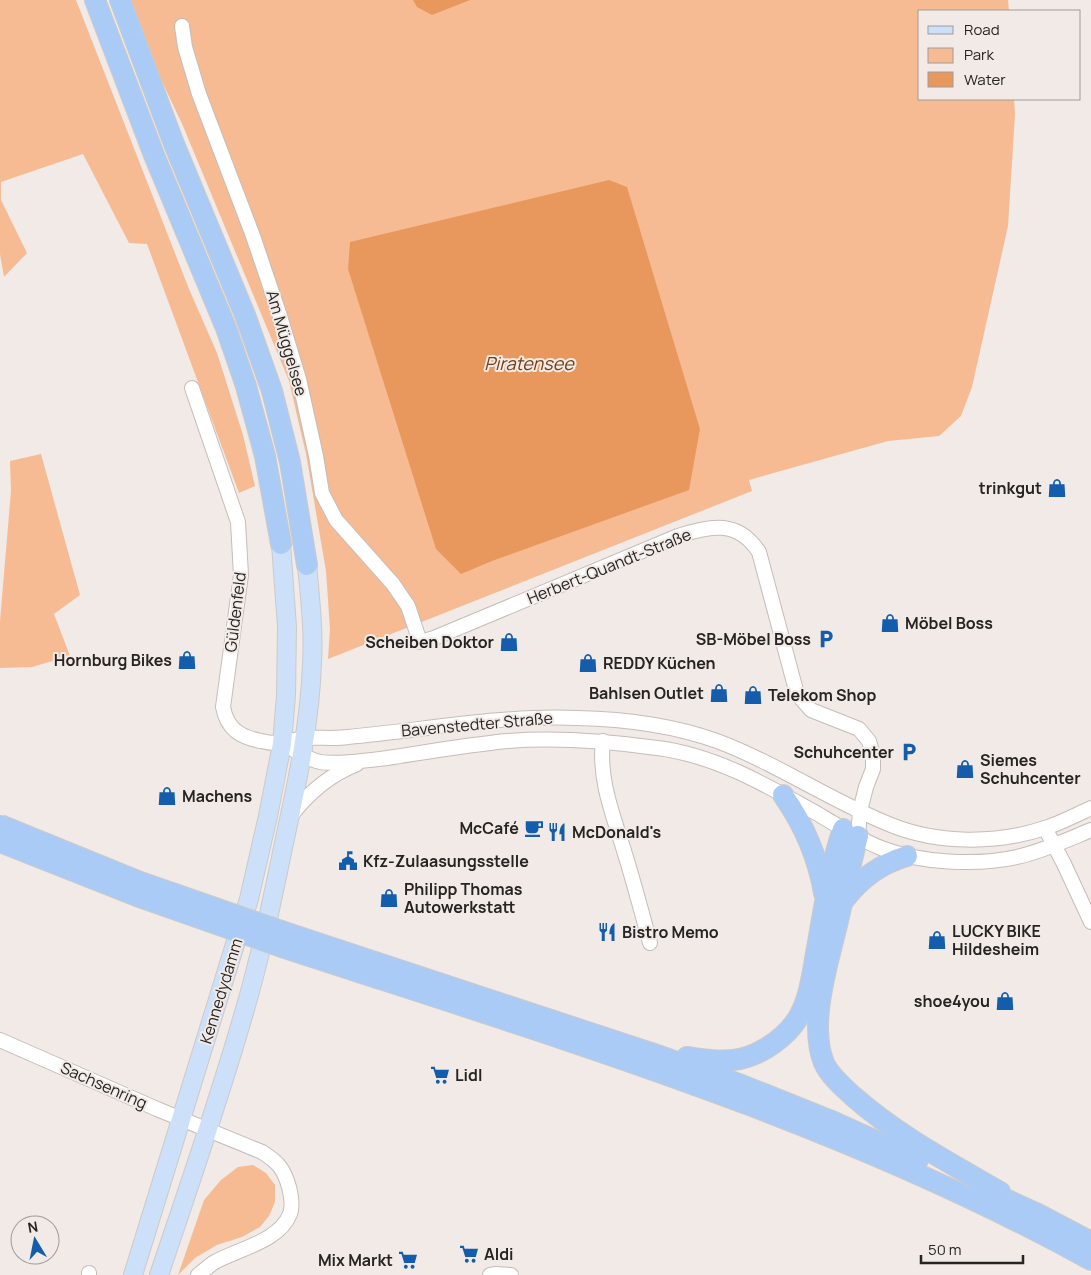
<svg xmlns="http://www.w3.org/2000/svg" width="1091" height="1275" font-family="Manrope,sans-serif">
<rect width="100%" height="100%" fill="#f1eae6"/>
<g fill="#f6bb93">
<path d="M 0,0 L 76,0 L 189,289 L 217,353 L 243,435 L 255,486 L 239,493 L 147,244 L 129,243 L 83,154 L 1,182 L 1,200 L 27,253 L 4,277 L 0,254 Z"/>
<path d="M 128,0 L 1008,0 L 1009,11 L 920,11 L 920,99 L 1014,99 L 1015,114 L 1008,226 L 972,387 L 961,416 L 939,436 L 888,441 L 749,480 L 752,491 L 328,659 L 330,629 L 326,571 L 306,454 L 289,381 L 183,126 L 140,35 Z"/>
<path d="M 41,454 L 80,595 L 54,614 L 70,656 L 32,667 L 0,668 L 0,621 L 11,491 L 10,461 Z"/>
<path d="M 253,1165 L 266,1173 L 275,1185 L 275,1202 L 269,1216 L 260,1227 L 242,1237 L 217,1245 L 195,1258 L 178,1275 L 204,1200 L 221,1180 L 238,1167 Z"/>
</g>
<g fill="#e9985d">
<path d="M 413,0 L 470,0 L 432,15 L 417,7 Z"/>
<path d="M 609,180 L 627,187 L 700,429 L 689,490 L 492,561 L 461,574 L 436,549 L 348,269 L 350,242 Z"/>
</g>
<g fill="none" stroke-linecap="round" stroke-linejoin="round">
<g stroke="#c4bdb9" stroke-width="16">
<g id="minor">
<path d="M 182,26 L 185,47 L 199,94 L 253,236 L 279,313 L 299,379 L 316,456 L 322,493 L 336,520 L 393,584 L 408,606 L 420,642 L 434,638 L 678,536 C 711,525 738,520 759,552 L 797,694 L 811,710 L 859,729 L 869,741 L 873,755 L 873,769 L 866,787 L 860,811 L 858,836"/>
<path d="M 192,388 L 238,522 L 241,575 L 223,707 C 227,729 240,737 261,741 C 280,746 289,740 306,738 C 320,737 334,739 348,737 C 424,730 500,715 577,718 C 624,719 672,725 717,741 C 778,764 831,801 891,825 C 938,844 997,844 1045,828 C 1061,823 1076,815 1091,808"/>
<path d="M 603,741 C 598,780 614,817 625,854 C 634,883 642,913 650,943"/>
<path d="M 294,750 C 302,755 311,760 320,762 C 336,765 371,760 387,758 C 427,752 467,745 507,741 C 558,737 607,741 657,748 C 715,755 768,786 818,814 C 838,826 859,839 881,848 C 920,863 976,866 1017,857 C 1043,851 1067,840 1091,830"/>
<path d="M 290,817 C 308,793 329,775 357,764"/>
<path d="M 1045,828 L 1064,864 L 1091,922"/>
<path d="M 0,1040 L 157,1109 L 262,1152 C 278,1162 284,1169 289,1187 C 291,1195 293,1206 290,1214 C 279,1242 237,1249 213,1263 C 208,1267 203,1271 198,1275"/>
<path d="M 89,1273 L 89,1275"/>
<path d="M 490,1275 L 496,1274 L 511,1275"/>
</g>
</g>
<g stroke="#cbcaca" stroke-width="20">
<g id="major">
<path d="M 133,1275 L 249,899 L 268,816 L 282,744 L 286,695 L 287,627 L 281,544"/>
<path d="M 159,1275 C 188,1189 218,1103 243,1016 C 260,959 272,901 284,843 C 297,783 310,724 312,663 C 314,630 310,598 307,565"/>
</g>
</g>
<g stroke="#cbcaca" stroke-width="22">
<g id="highway">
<path d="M 95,0 L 154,155 L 226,328 L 246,386 L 265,456 L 281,544"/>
<path d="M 120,0 L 174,144 L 245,315 L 272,391 L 290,462 L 307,565"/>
<path d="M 783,795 C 804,825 818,857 824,893"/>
<path d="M 858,836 C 850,866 844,895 837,925 C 828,963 808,1024 824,1063 C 830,1076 843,1087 854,1097 C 897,1135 950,1163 1000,1192"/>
<path d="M 844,900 C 861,878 880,864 907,856"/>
<path d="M 290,934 L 657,1055 L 739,1084 L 834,1122 L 918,1160"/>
<path d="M 285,948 C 559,1038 838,1120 1091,1260"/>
<path d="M 687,1057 C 702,1059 717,1062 733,1060 C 755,1058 780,1042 794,1024 C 810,1003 812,973 817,948 C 824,908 830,867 843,829"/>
<path d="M 985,1190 L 1038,1214 L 1091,1242"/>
</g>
</g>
<use href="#minor" stroke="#fff" stroke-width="14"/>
<use href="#major" stroke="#cce0fa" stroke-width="18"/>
<use href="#highway" stroke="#aacbf6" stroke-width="20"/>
<g stroke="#cbcaca" stroke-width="22" stroke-linecap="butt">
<g id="highway-bridge">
<path d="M 0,825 L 140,882 L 290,934"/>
<path d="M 0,842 L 137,896 L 285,948"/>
</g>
</g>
<use href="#highway-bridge" stroke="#aacbf6" stroke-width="20"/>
</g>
<defs>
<g id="shop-bare" transform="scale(1.5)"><path d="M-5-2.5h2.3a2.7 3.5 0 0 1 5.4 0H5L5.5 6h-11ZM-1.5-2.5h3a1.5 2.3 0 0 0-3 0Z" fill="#145dad" stroke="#f1eae6" stroke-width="2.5" paint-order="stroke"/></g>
<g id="parking-bare" transform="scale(1.5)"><path d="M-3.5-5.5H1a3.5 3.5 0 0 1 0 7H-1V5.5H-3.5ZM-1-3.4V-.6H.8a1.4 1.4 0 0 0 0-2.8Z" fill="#145dad" stroke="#f1eae6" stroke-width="2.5" paint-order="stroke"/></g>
<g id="cafe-bare" transform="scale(1.5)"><path d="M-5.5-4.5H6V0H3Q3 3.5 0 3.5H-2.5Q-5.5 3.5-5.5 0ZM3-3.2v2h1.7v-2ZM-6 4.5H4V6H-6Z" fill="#145dad" stroke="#f1eae6" stroke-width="2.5" paint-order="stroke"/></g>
<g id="restaurant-bare" transform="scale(1.5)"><path d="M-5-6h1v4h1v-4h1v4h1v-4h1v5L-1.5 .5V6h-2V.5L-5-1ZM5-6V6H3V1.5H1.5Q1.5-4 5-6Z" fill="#145dad" stroke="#f1eae6" stroke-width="2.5" paint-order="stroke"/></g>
<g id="civic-bare" transform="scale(1.5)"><path d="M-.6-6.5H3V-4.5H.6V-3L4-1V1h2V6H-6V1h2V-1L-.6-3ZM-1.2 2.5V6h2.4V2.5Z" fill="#145dad" stroke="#f1eae6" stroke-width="2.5" paint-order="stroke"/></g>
<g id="supermarket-bare" transform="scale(1.5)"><path d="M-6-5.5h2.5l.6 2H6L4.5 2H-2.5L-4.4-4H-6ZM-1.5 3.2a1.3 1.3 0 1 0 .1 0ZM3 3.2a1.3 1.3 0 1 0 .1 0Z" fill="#145dad" stroke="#f1eae6" stroke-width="2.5" paint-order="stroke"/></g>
</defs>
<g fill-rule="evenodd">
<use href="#shop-bare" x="1057" y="488"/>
<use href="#shop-bare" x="890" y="623"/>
<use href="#parking-bare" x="826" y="639"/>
<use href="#shop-bare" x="509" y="642"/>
<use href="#shop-bare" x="187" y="660"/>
<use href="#shop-bare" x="588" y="663"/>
<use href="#shop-bare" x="719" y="693"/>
<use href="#shop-bare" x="753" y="695"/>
<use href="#parking-bare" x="909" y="752"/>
<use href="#shop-bare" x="965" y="769"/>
<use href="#shop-bare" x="167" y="796"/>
<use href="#cafe-bare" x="534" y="828"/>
<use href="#restaurant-bare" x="557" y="832"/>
<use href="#civic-bare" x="348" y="861"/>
<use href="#shop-bare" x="389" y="898"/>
<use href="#restaurant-bare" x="607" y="932"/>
<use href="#shop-bare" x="937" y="940"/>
<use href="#shop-bare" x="1005" y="1001"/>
<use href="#supermarket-bare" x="440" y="1075"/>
<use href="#supermarket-bare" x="469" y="1254"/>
<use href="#supermarket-bare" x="408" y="1260"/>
</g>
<g text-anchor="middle" stroke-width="4" stroke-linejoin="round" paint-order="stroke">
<g font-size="16" fill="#262422" stroke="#f1eae6">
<text transform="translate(287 343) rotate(74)" y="6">Am Müggelsee</text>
<text transform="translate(609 566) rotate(-22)" y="6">Herbert-Quandt-Straße</text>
<text transform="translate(235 612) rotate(-83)" y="6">Güldenfeld</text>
<text transform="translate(477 724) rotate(-5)" y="6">Bavenstedter Straße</text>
<text transform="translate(221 991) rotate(-73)" y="6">Kennedydamm</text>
<text transform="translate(104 1085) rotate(24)" y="6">Sachsenring</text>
</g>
<g font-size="16" font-weight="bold" fill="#262422" stroke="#f1eae6" text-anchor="start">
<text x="1042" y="494" text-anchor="end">trinkgut</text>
<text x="905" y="629">Möbel Boss</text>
<text x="811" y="645" text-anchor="end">SB-Möbel Boss</text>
<text x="494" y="648" text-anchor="end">Scheiben Doktor</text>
<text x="172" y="666" text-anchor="end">Hornburg Bikes</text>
<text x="603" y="669">REDDY Küchen</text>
<text x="704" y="699" text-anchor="end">Bahlsen Outlet</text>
<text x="768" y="701">Telekom Shop</text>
<text x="894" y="758" text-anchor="end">Schuhcenter</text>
<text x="980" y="766">Siemes<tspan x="980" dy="18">Schuhcenter</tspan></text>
<text x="182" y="802">Machens</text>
<text x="519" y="834" text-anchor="end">McCafé</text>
<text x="572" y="838">McDonald's</text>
<text x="363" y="867">Kfz-Zulaasungsstelle</text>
<text x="404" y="895">Philipp Thomas<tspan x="404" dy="18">Autowerkstatt</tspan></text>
<text x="952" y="937">LUCKY BIKE<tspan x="952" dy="18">Hildesheim</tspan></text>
<text x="622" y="938">Bistro Memo</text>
<text x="990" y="1007" text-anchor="end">shoe4you</text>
<text x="455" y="1081">Lidl</text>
<text x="484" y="1260">Aldi</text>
<text x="393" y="1266" text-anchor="end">Mix Markt</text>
</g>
<g font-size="18" font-style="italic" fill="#733e13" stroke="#f1eae6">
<text x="529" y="370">Piratensee</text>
</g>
</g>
<rect x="918" y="10" width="162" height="90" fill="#f1eae6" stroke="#a09b98"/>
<rect x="928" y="26" width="25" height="8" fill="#cce0fa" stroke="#a09b98"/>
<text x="964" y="35" font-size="15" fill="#262422">Road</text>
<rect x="928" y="48" width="25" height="15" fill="#f6bb93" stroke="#a09b98"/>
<text x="964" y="60" font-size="15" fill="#262422">Park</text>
<rect x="928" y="72" width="25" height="15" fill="#e9985d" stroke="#a09b98"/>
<text x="964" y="85" font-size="15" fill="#262422">Water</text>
<g transform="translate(35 1240) rotate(350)"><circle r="24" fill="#f1eae6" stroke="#a09b98"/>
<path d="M0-4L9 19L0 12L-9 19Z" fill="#145dad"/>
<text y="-8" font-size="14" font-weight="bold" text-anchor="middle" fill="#262422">N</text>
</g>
<path d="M921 1255v8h102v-8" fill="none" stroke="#262422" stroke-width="2.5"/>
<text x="928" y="1255" font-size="15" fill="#262422" stroke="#f1eae6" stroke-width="4" paint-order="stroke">50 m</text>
</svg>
